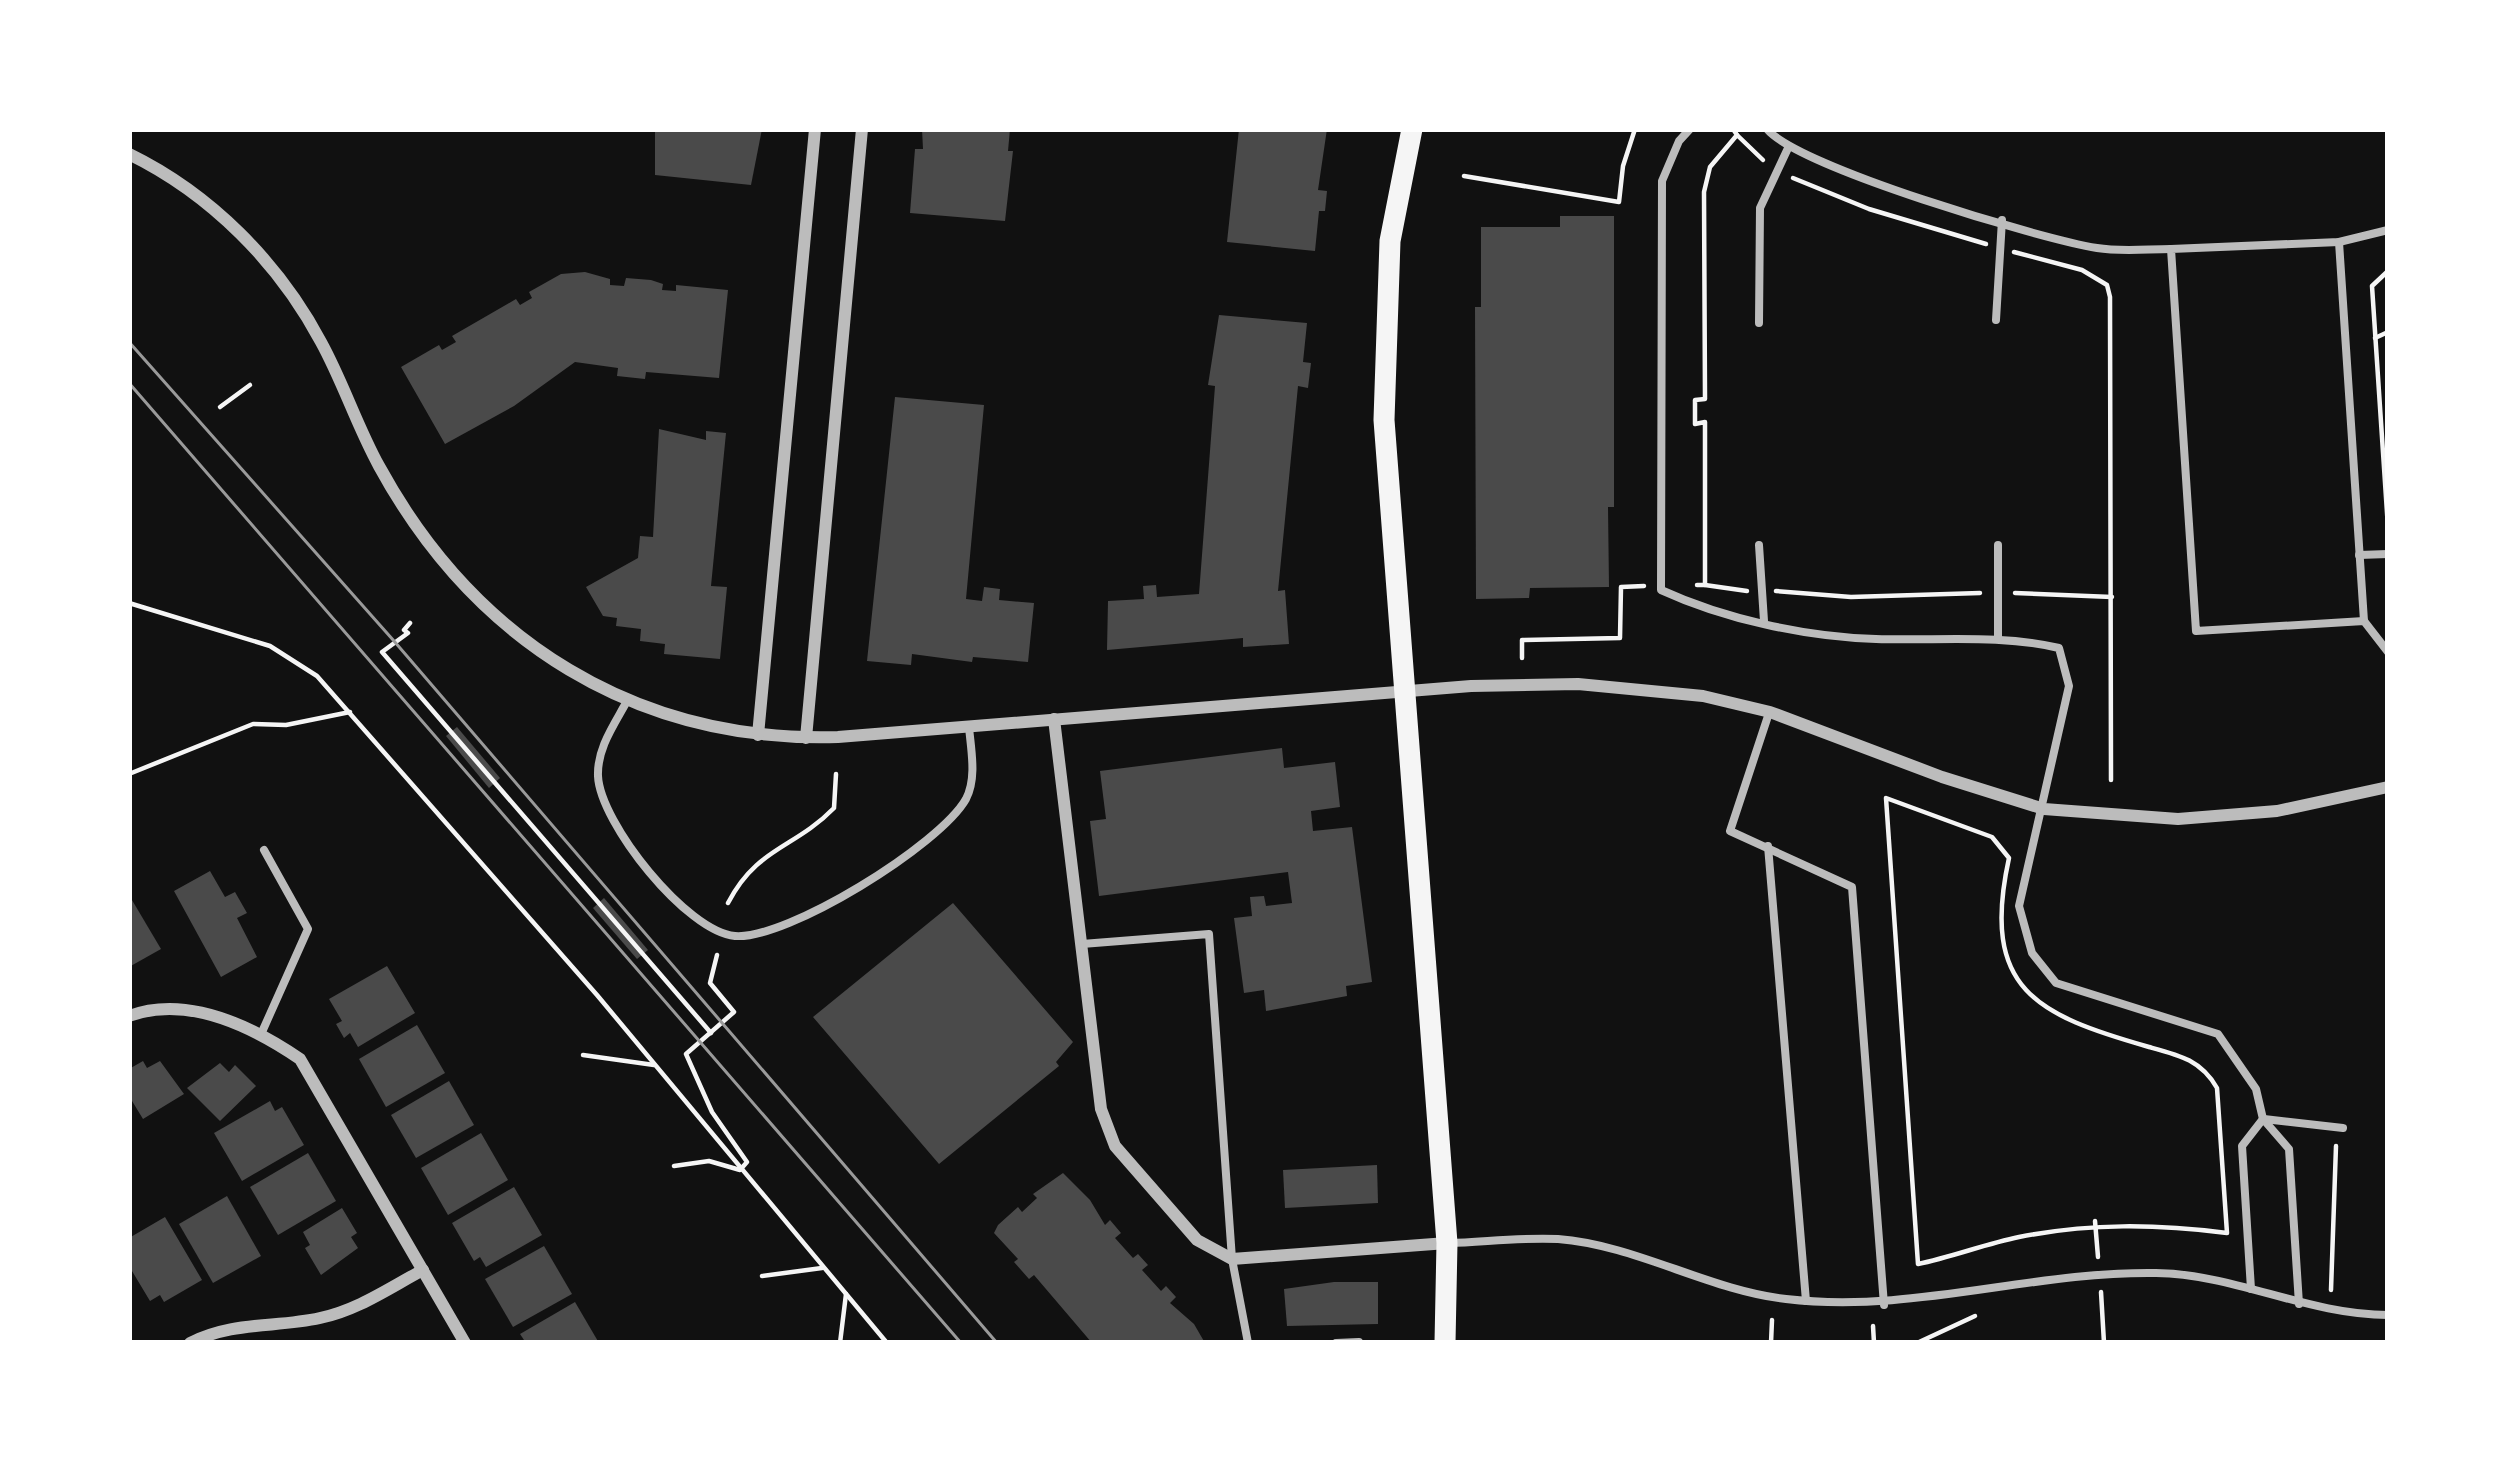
<svg xmlns="http://www.w3.org/2000/svg" width="2517" height="1472" font-family="Raleway,sans-serif">
<rect width="100%" height="100%" fill="#111"/>
<g fill="#4a4a4a">
<path d="M 655,129 L 762,129 L 751,185 L 655,175 Z"/>
<path d="M 922,129 L 1010,129 L 1008,151 L 1013,151 L 1005,221 L 910,213 L 915,149 L 923,149 Z"/>
<path d="M 1239,129 L 1327,129 L 1318,190 L 1327,191 L 1325,211 L 1319,211 L 1315,251 L 1227,242 Z"/>
<path d="M 1560,216 L 1614,216 L 1614,507 L 1608,507 L 1609,587 L 1530,588 L 1529,598 L 1476,599 L 1475,307 L 1481,307 L 1481,227 L 1560,227 Z"/>
<path d="M 585,272 L 610,279 L 610,285 L 624,286 L 626,278 L 651,280 L 663,284 L 662,290 L 676,291 L 676,285 L 728,290 L 719,378 L 646,372 L 645,379 L 617,376 L 618,368 L 575,362 L 514,406 L 445,444 L 401,367 L 439,345 L 442,350 L 456,342 L 452,336 L 516,299 L 520,305 L 532,298 L 529,292 L 561,274 Z"/>
<path d="M 1219,315 L 1307,323 L 1303,362 L 1311,363 L 1308,388 L 1298,386 L 1278,591 L 1285,590 L 1289,644 L 1243,647 L 1243,638 L 1107,650 L 1108,601 L 1144,599 L 1143,586 L 1156,585 L 1157,597 L 1199,594 L 1215,386 L 1208,385 Z"/>
<path d="M 895,397 L 984,405 L 966,599 L 982,601 L 984,587 L 1000,589 L 999,600 L 1034,603 L 1028,662 L 973,657 L 972,662 L 912,654 L 911,665 L 867,661 Z"/>
<path d="M 659,429 L 706,440 L 706,431 L 726,433 L 711,586 L 727,587 L 720,659 L 664,654 L 665,644 L 640,641 L 641,629 L 616,626 L 617,618 L 603,616 L 586,587 L 638,558 L 640,536 L 653,537 Z"/>
<path d="M 457,727 L 500,778 L 489,788 L 446,736 Z"/>
<path d="M 1282,748 L 1284,768 L 1335,762 L 1340,807 L 1311,811 L 1313,831 L 1352,827 L 1372,982 L 1346,986 L 1347,996 L 1266,1011 L 1264,990 L 1244,993 L 1234,918 L 1252,916 L 1250,897 L 1264,896 L 1266,906 L 1292,903 L 1288,872 L 1099,896 L 1090,821 L 1106,819 L 1100,771 Z"/>
<path d="M 210,871 L 225,897 L 235,892 L 247,913 L 237,918 L 257,957 L 221,977 L 174,891 Z"/>
<path d="M 129,895 L 161,949 L 129,967 Z"/>
<path d="M 604,898 L 648,950 L 637,959 L 593,908 Z"/>
<path d="M 953,903 L 1073,1042 L 1056,1062 L 1059,1066 L 939,1164 L 813,1017 Z"/>
<path d="M 387,966 L 415,1013 L 358,1047 L 350,1033 L 344,1038 L 336,1024 L 342,1021 L 329,999 Z"/>
<path d="M 417,1025 L 445,1073 L 386,1107 L 359,1059 Z"/>
<path d="M 143,1061 L 147,1068 L 160,1061 L 184,1094 L 143,1119 L 129,1096 L 129,1069 Z"/>
<path d="M 220,1063 L 229,1072 L 235,1065 L 256,1086 L 220,1121 L 187,1088 Z"/>
<path d="M 449,1081 L 474,1125 L 416,1158 L 391,1115 Z"/>
<path d="M 270,1101 L 275,1111 L 282,1107 L 304,1145 L 242,1181 L 214,1133 Z"/>
<path d="M 481,1133 L 508,1180 L 448,1215 L 421,1168 Z"/>
<path d="M 308,1153 L 336,1201 L 278,1235 L 250,1187 Z"/>
<path d="M 1377,1165 L 1378,1203 L 1285,1208 L 1283,1170 Z"/>
<path d="M 1063,1173 L 1090,1200 L 1105,1225 L 1110,1220 L 1121,1233 L 1115,1238 L 1133,1258 L 1138,1254 L 1148,1265 L 1142,1270 L 1161,1291 L 1166,1286 L 1176,1297 L 1170,1303 L 1194,1324 L 1205,1343 L 1092,1343 L 1034,1275 L 1029,1279 L 1014,1262 L 1018,1259 L 994,1233 L 998,1225 L 1018,1207 L 1022,1212 L 1037,1198 L 1033,1194 Z"/>
<path d="M 514,1187 L 542,1235 L 486,1267 L 480,1257 L 474,1261 L 452,1223 Z"/>
<path d="M 227,1196 L 261,1256 L 213,1283 L 179,1224 Z"/>
<path d="M 342,1208 L 357,1233 L 351,1237 L 358,1248 L 321,1275 L 305,1248 L 310,1245 L 303,1232 Z"/>
<path d="M 165,1217 L 202,1280 L 164,1302 L 160,1295 L 150,1301 L 129,1266 L 129,1238 Z"/>
<path d="M 544,1246 L 572,1294 L 513,1327 L 485,1279 Z"/>
<path d="M 1334,1282 L 1378,1282 L 1378,1324 L 1287,1326 L 1284,1289 Z"/>
<path d="M 575,1302 L 599,1343 L 526,1343 L 520,1334 Z"/>
</g>
<g fill="none" stroke-linecap="round" stroke-linejoin="round">
<g stroke="#f5f5f5" stroke-width="4.5">
<path d="M 1737,135 L 1763,160"/>
<path d="M 1464,176 L 1619,202 L 1623,166 L 1635,129"/>
<path d="M 1793,178 L 1869,209 L 1986,244"/>
<path d="M 2014,252 L 2082,270 L 2107,285 L 2110,297 L 2111,780"/>
<path d="M 2388,271 L 2372,286 L 2388,528"/>
<path d="M 2375,338 L 2388,332"/>
<path d="M 220,407 L 250,385"/>
<path d="M 1697,585 L 1705,585 L 1705,422 L 1695,424 L 1695,400 L 1705,399 L 1704,192 L 1710,167 L 1737,135 L 1733,129"/>
<path d="M 1705,585 L 1747,591"/>
<path d="M 1776,591 L 1851,597 L 1980,593"/>
<path d="M 2015,593 L 2112,597"/>
<path d="M 129,603 L 270,646 L 317,676 L 597,995 L 887,1343"/>
<path d="M 410,623 L 404,630 L 408,633 L 382,652 L 711,1033"/>
<path d="M 1522,658 L 1522,640 L 1620,638 L 1621,587 L 1644,586"/>
<path d="M 129,774 L 253,724 L 286,725 L 350,712"/>
<path d="M 1886,798 L 1992,837 L 2009,858 C 1980,990 2037,1015 2149,1047 C 2179,1055 2201,1060 2217,1088 L 2227,1233 C 2156,1224 2090,1223 2019,1237 C 1985,1244 1952,1257 1918,1264 Z"/>
<path d="M 728,903 C 757,847 794,849 834,808 L 836,774"/>
<path d="M 583,1055 L 654,1065"/>
<path d="M 674,1166 L 709,1161 L 740,1170 L 747,1162 L 712,1112 L 686,1054 L 734,1012 L 710,983 L 717,955"/>
<path d="M 2095,1221 L 2098,1257"/>
<path d="M 762,1276 L 822,1268"/>
<path d="M 2331,1290 L 2336,1146"/>
<path d="M 2101,1292 L 2104,1343"/>
<path d="M 1873,1326 L 1874,1343"/>
<path d="M 840,1343 L 846,1294"/>
<path d="M 1771,1343 L 1772,1320"/>
<path d="M 1917,1343 L 1975,1316"/>
</g>
<g stroke="#bcbcbc" stroke-width="8">
<path d="M 1690,129 L 1679,141 L 1662,181 L 1661,590 C 1724,619 1806,637 1876,639 C 1937,641 2000,634 2059,648 L 2069,686 L 2019,906 L 2032,953 L 2056,983 L 2218,1034 L 2256,1089 L 2263,1119 L 2289,1149 L 2299,1304"/>
<path d="M 1767,129 C 1798,167 2041,239 2097,248 C 2121,252 2147,249 2171,249"/>
<path d="M 2388,230 L 2339,242 L 2171,249 L 2196,631 L 2364,621 L 2388,652"/>
<path d="M 2339,242 L 2364,621"/>
<path d="M 1996,320 L 2002,220"/>
<path d="M 1759,323 L 1760,208 L 1789,146"/>
<path d="M 1759,545 L 1764,621"/>
<path d="M 1998,545 L 1998,639"/>
<path d="M 2359,555 L 2388,554"/>
<path d="M 627,701 C 614,725 597,748 598,776 C 600,823 687,932 735,936 C 787,940 940,845 966,799 C 977,778 971,750 969,727"/>
<path d="M 1769,713 L 1730,831 L 1852,887 L 1884,1305"/>
<path d="M 1768,846 L 1806,1301"/>
<path d="M 1082,944 L 1209,934 L 1232,1259 L 1248,1343"/>
<path d="M 262,1032 L 308,929 L 264,850"/>
<path d="M 2264,1119 L 2343,1128"/>
<path d="M 1449,1243 C 1484,1242 1523,1237 1558,1239 C 1636,1245 1708,1290 1786,1299 C 1913,1314 2031,1271 2156,1273 C 2235,1274 2308,1315 2388,1315"/>
<path d="M 2251,1289 L 2242,1146 L 2263,1119"/>
<path d="M 1336,1343 L 1359,1342"/>
</g>
<g stroke="#bcbcbc" stroke-width="12">
<path d="M 129,154 C 211,194 279,263 321,342 C 343,382 357,426 379,466 C 475,642 637,743 838,737 L 1471,686 L 1578,684 L 1703,696 L 1770,712 L 1942,777 L 2044,809 L 2178,819 L 2277,811 L 2388,787"/>
<path d="M 1054,719 L 1101,1109 L 1115,1146 L 1197,1240 L 1232,1259 L 1447,1243"/>
<path d="M 758,735 L 815,129"/>
<path d="M 806,738 L 862,129"/>
<path d="M 129,1016 C 188,994 253,1027 300,1059 L 465,1343"/>
<path d="M 190,1343 C 233,1321 275,1328 320,1318 C 358,1310 389,1288 423,1270"/>
</g>
<path stroke="#f5f5f5" stroke-width="21" d="M 1412,129 L 1390,241 L 1384,420 L 1447,1243 L 1445,1343"/>
<g stroke="#9a9a9a" stroke-width="3">
<path d="M 129,342 L 394,641 L 997,1343"/>
<path d="M 129,383 L 961,1343"/>
</g>
</g>
<rect width="2517" height="1472" fill="none" stroke="#ffffff" stroke-width="264"/>
</svg>
